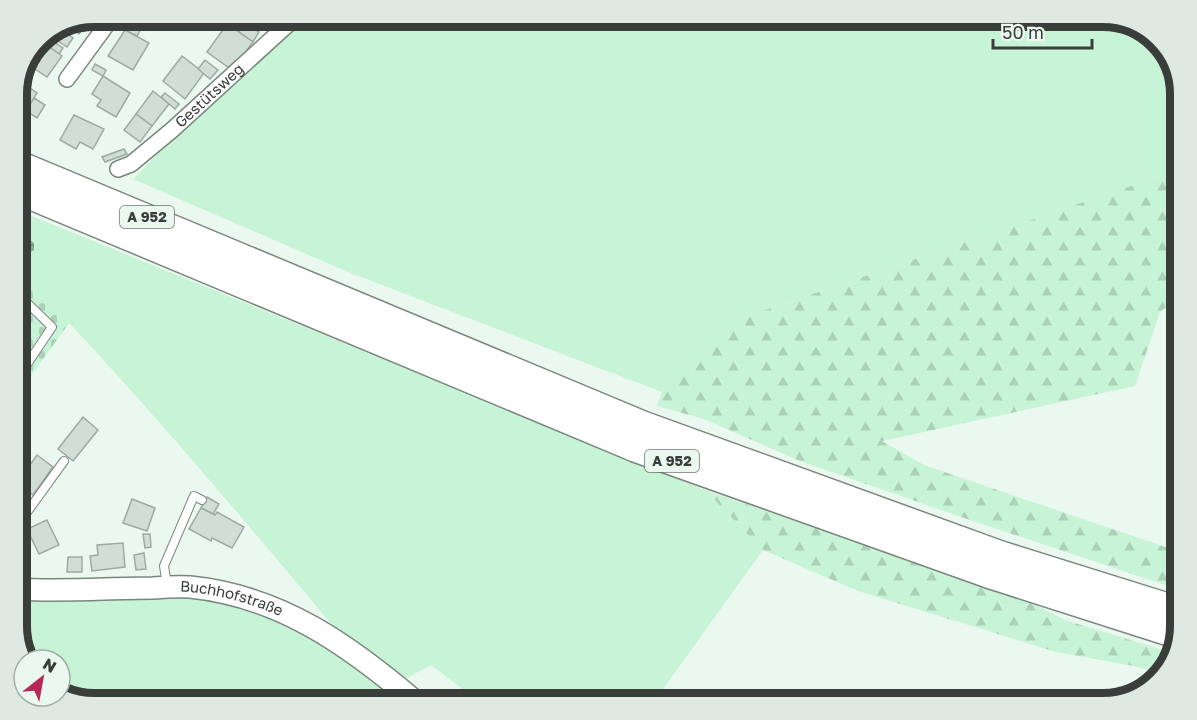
<svg xmlns="http://www.w3.org/2000/svg" width="1197" height="720" font-family="'Golos Text',sans-serif">
<defs>
<pattern id="forest-firs" width="22" height="20" patternUnits="userSpaceOnUse" patternTransform="scale(1.5)"><rect width="22" height="20" fill="#c7f3d6"/><path d="M5 1l3.5 6h-7zM16 11l3.5 6h-7z" fill="#acd1b9"/></pattern>
<pattern id="cemetery-stones" width="16" height="16" patternUnits="userSpaceOnUse" patternTransform="scale(1.5)"><rect width="16" height="16" fill="#c7f3d6"/><path d="M2 7V4a2 2 0 0 1 4 0v3zM10 15v-3a2 2 0 0 1 4 0v3z" fill="#acd1b9"/></pattern>
<pattern id="water-waves" width="16" height="10" patternUnits="userSpaceOnUse" patternTransform="scale(1.5)"><rect width="16" height="10" fill="#7fb292"/><path d="M0 5q4-4 8 0t8 0" fill="none" stroke="#699278"/></pattern>
</defs>
<rect width="100%" height="100%" fill="#ebf8ef"/>
<g fill="#c7f3d6">
<path d="M 303,17 L 1103,17 L 1142,27 L 1170,55 L 1180,89 L 1180,180 L 1163,175 L 742,318 L 662,392 L 348,272 L 133,179 L 211,100 Z"/>
<path d="M 17,210 L 705,490 L 763,550 L 653,703 L 481,703 L 431,665 L 405,679 L 425,703 L 94,703 L 60,694 L 60,660 L 25,660 L 17,631 L 17,581 L 220,582 L 268,594 L 333,626 C 230,504 129,382 17,269 Z"/>
</g>
<g fill="url(#forest-firs)">
<path d="M 1163,175 L 1180,180 L 1180,296 L 1160,312 L 1135,386 L 882,441 L 924,465 L 1180,552 L 1180,590 L 970,520 L 800,461 L 704,419 L 657,406 L 662,392 L 742,318 Z"/>
<path d="M 705,490 L 1024,599 L 1065,620 L 1173,653 L 1170,665 L 1161,674 L 1134,666 L 1056,652 L 858,591 L 763,550 Z"/>
</g>
<path fill="url(#cemetery-stones)" d="M 17,269 L 70,322 L 17,395 Z"/>
<path fill="url(#water-waves)" d="M 17,231 L 34,243 L 34,250 L 29,253 L 17,248 Z"/>
<g fill="#d1ded5" stroke="#9eaaa2" stroke-width="1.5">
<path d="M 249,16 L 279,16 L 271,31 Z"/>
<path d="M 92,17 L 79,34 L 70,26 Z"/>
<path d="M 132,18 L 143,25 L 137,36 L 125,30 Z"/>
<path d="M 245,23 L 259,32 L 253,42 L 239,32 Z"/>
<path d="M 227,24 L 253,42 L 232,70 L 207,52 Z"/>
<path d="M 62,30 L 73,38 L 67,47 L 55,39 Z"/>
<path d="M 125,30 L 149,43 L 133,70 L 108,56 Z"/>
<path d="M 51,40 L 63,48 L 59,54 L 47,46 Z"/>
<path d="M 45,44 L 62,56 L 47,77 L 29,65 Z"/>
<path d="M 182,56 L 204,73 L 185,99 L 163,81 Z"/>
<path d="M 205,60 L 218,70 L 210,79 L 198,69 Z"/>
<path d="M 95,64 L 106,70 L 103,76 L 92,70 Z"/>
<path d="M 103,76 L 130,93 L 116,117 L 97,106 L 101,100 L 92,94 Z"/>
<path d="M 23,83 L 37,93 L 25,113 L 17,107 L 17,92 Z"/>
<path d="M 153,91 L 169,104 L 152,126 L 136,114 Z"/>
<path d="M 165,93 L 179,104 L 175,109 L 161,97 Z"/>
<path d="M 34,98 L 45,105 L 37,118 L 26,111 Z"/>
<path d="M 136,114 L 152,126 L 140,142 L 124,130 Z"/>
<path d="M 74,115 L 104,129 L 93,149 L 80,142 L 76,149 L 60,140 Z"/>
<path d="M 124,149 L 127,154 L 105,162 L 102,157 Z"/>
<path d="M 83,417 L 98,430 L 73,461 L 58,449 Z"/>
<path d="M 37,455 L 53,467 L 33,495 L 17,483 Z"/>
<path d="M 207,497 L 219,504 L 213,514 L 201,508 Z"/>
<path d="M 132,499 L 155,508 L 147,531 L 123,523 Z"/>
<path d="M 201,508 L 215,515 L 217,512 L 244,527 L 232,548 L 212,538 L 211,541 L 189,529 Z"/>
<path d="M 47,520 L 59,545 L 39,554 L 27,529 Z"/>
<path d="M 143,534 L 150,534 L 151,547 L 145,548 Z"/>
<path d="M 123,543 L 125,567 L 92,571 L 90,556 L 98,555 L 97,545 Z"/>
<path d="M 144,553 L 146,569 L 136,570 L 134,555 Z"/>
<path d="M 68,557 L 82,557 L 82,572 L 67,572 Z"/>
</g>
<g fill="none" stroke-linecap="round" stroke-linejoin="round">
<g stroke="#7b867e" stroke-width="10">
<g id="service">
<path d="M 17,293 L 52,327 L 17,379"/>
<path d="M 17,526 L 64,461"/>
<path d="M 167,585 L 164,566 L 194,496 L 202,500"/>
</g>
</g>
<g stroke="#7b867e" stroke-width="18">
<g id="minor">
<path d="M 67,79 L 113,16"/>
<path id="s1" d="M 118,169 L 131,164 L 172,130 L 297,16"/>
</g>
</g>
<g stroke="#7b867e" stroke-width="24">
<g id="secondary">
<path id="s2" d="M 17,589 C 62,592 108,588 153,588 C 165,587 178,586 190,587 C 281,596 350,646 417,703"/>
</g>
</g>
<g stroke="#7b867e" stroke-width="30">
<g id="motorway">
<path d="M 17,164 L 643,425 L 1001,555 L 1180,611"/>
<path d="M 17,190 L 635,448 L 994,576 L 1178,635"/>
</g>
</g>
<use href="#service" stroke="#fff" stroke-width="8"/>
<use href="#minor" stroke="#fff" stroke-width="15"/>
<use href="#secondary" stroke="#fff" stroke-width="21"/>
<use href="#motorway" stroke="#fff" stroke-width="27"/>
</g>
<g text-anchor="middle" stroke-width="4.5" stroke-linejoin="round" paint-order="stroke">
<g fill="#ebf8ef" stroke="#6e7671" stroke-width="1.5">
<rect x="120" y="206" width="54" height="22" rx="4.5"/>
<rect x="645" y="450" width="54" height="22" rx="4.5"/>
</g>
<g font-size="14" font-weight="bold" fill="#393e3b">
<text x="147" y="222">A 952</text>
<text x="672" y="466">A 952</text>
</g>
<g font-size="15" fill="#393e3b" stroke="#ebf8ef">
<text dy="5" stroke="none"><textPath href="#s1" startOffset="118">Gestütsweg</textPath></text>
<text dy="5" stroke="none"><textPath href="#s2" startOffset="216">Buchhofstraße</textPath></text>
</g>
</g>
<path d="M0 0H1197V720H0ZM94 27H1103A67 67 0 0 1 1170 94V626A67 67 0 0 1 1103 693H94A67 67 0 0 1 27 626V94A67 67 0 0 1 94 27Z" fill="#dde9e1" fill-rule="evenodd"/>
<path fill="none" stroke="#393e3b" stroke-width="8" d="M94 27H1103A67 67 0 0 1 1170 94V626A67 67 0 0 1 1103 693H94A67 67 0 0 1 27 626V94A67 67 0 0 1 94 27Z"/>
<g transform="translate(42 678) rotate(31)"><circle r="28" fill="#ebf8ef" stroke="#a4aea7" stroke-width="1.5"/>
<path d="M0-4.5L10 22L0 15L-10 22Z" fill="#b82959"/>
<text y="-9" font-size="16" font-weight="bold" text-anchor="middle" fill="#393e3b">N</text>
</g>
<path d="M993 39v9h99v-9" fill="none" stroke="#393e3b" stroke-width="3"/>
<text x="1002" y="39" font-size="18" fill="#393e3b" stroke="#ebf8ef" stroke-width="4.5" paint-order="stroke">50 m</text>
</svg>
